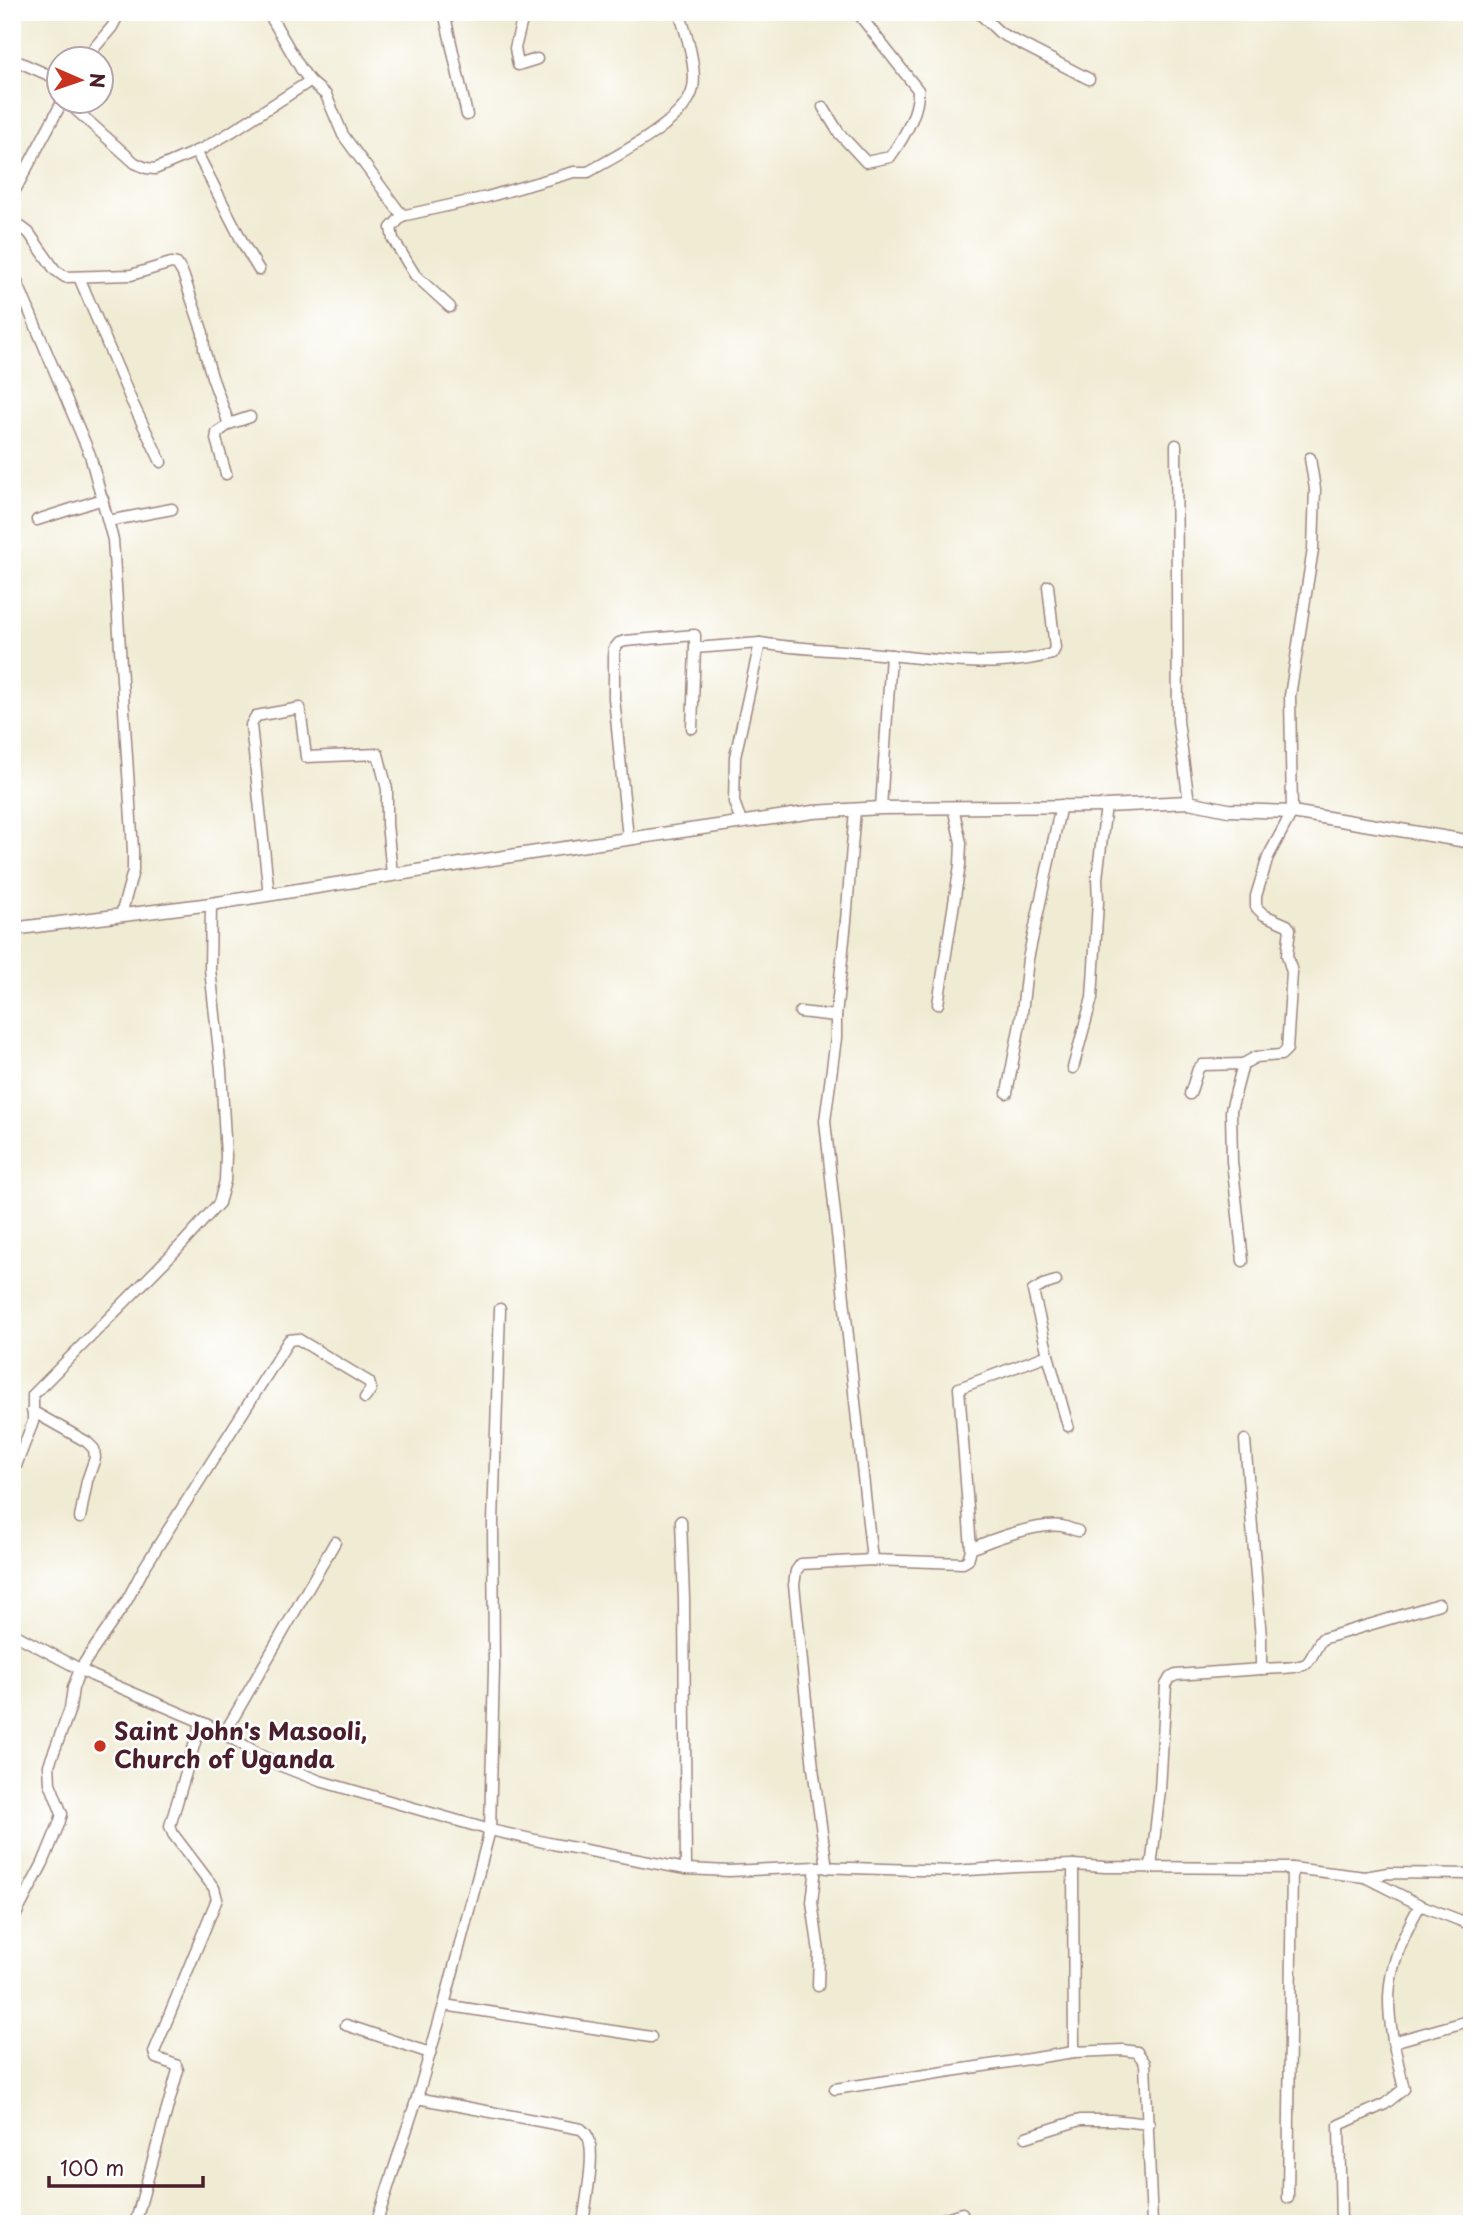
<svg xmlns="http://www.w3.org/2000/svg" width="1484" height="2236" font-family="'Playpen Sans',sans-serif">
<rect width="100%" height="100%" fill="#fff"/>
<filter id="ink" filterUnits="userSpaceOnUse"><feTurbulence type="fractalNoise" baseFrequency=".0143" numOctaves="2"/><feDisplacementMap in="SourceGraphic" scale="14" xChannelSelector="R" yChannelSelector="G"/><feConvolveMatrix kernelMatrix="1 2 1 2 8 2 1 2 1" color-interpolation-filters="sRGB"/></filter>
<filter id="wash" filterUnits="userSpaceOnUse"><feTurbulence type="fractalNoise" baseFrequency=".00686" numOctaves="4" result="noise"/><feDisplacementMap in="SourceGraphic" scale="28" xChannelSelector="R" yChannelSelector="G"/><feGaussianBlur stdDeviation="1.57" result="paint"/><feColorMatrix in="noise" values="0 0 0 0 0 0 0 0 0 0 0 0 0 0 0 0 0 1.4 0 .05"/><feComposite in="paint" operator="in"/></filter>
<g filter="url(#wash)">
<rect width="100%" height="100%" fill="#f0ebd3"/>
</g>
<g filter="url(#ink)">
<g fill="none" stroke-linecap="round" stroke-linejoin="round">
<g stroke="#9d857f" stroke-width="13">
<g id="minor">
<path d="M 268,12 L 301,69 L 310,81 L 326,95 L 343,135 L 398,210 L 403,215 L 406,215 L 487,197 L 574,172 L 588,172 C 616,156 687,121 693,88 C 697,67 686,32 679,12"/>
<path d="M 444,12 L 467,115"/>
<path d="M 524,12 L 515,48 L 518,65 L 537,59"/>
<path d="M 978,12 L 1000,33 L 1089,79"/>
<path d="M 12,59 L 60,80"/>
<path d="M 84,60 L 112,27 L 120,12"/>
<path d="M 67,102 L 135,163 L 146,168 L 155,169 L 204,148 L 231,132 L 310,81"/>
<path d="M 823,107 L 839,133 L 866,162 L 890,157 C 903,139 919,112 918,90 L 857,12"/>
<path d="M 196,151 L 245,247 L 259,270"/>
<path d="M 12,196 L 62,102"/>
<path d="M 403,215 L 391,228 L 393,239 L 415,275 L 450,307"/>
<path d="M 12,220 L 29,233 L 55,270 L 65,277 L 131,275 L 171,263 L 177,264 L 183,274 L 203,333 L 204,349 L 212,377 L 229,424"/>
<path d="M 12,270 L 90,455 L 113,540 L 133,850 L 133,871 L 121,915"/>
<path d="M 79,277 L 131,400 L 161,462"/>
<path d="M 1176,445 L 1178,721 L 1189,802"/>
<path d="M 226,474 L 216,439 L 217,433 L 229,424 L 250,417"/>
<path d="M 37,520 L 103,499"/>
<path d="M 108,521 L 172,509"/>
<path d="M 692,728 L 695,648 L 760,643"/>
<path d="M 881,808 L 891,655"/>
<path d="M 855,810 L 846,921 L 836,1016 L 836,1038 L 825,1121 L 872,1560"/>
<path d="M 741,821 L 734,802 L 735,757 L 760,643 C 803,650 847,650 890,655 C 946,661 996,669 1052,654 L 1055,648 L 1048,586"/>
<path d="M 628,838 L 614,698 L 614,649 L 619,643 L 625,641 L 695,635 L 695,648"/>
<path d="M 269,895 L 251,725 L 256,716 L 300,708 L 306,757 L 378,754 L 387,789 L 387,824 L 392,874"/>
<path d="M 938,1004 L 960,865 L 961,843 L 953,807"/>
<path d="M 800,1012 L 836,1016"/>
<path d="M 1073,1068 L 1092,998 L 1098,902 L 1097,878 L 1106,806"/>
<path d="M 1007,1093 L 1022,1013 L 1028,959 L 1061,805"/>
<path d="M 1190,1094 L 1198,1069 L 1202,1065 L 1243,1064"/>
<path d="M 1243,1261 L 1232,1161 L 1231,1110 L 1243,1064 L 1256,1057 L 1281,1055 L 1287,1049 L 1292,972 L 1287,955 L 1290,929 L 1287,925 L 1264,915 L 1256,907 L 1256,896 L 1268,857 L 1292,812 L 1290,696 L 1313,549 L 1315,489 L 1310,458"/>
<path d="M 1056,1281 L 1043,1285 L 1033,1291 L 1048,1355 L 1068,1426"/>
<path d="M 32,1411 L 87,1442 L 94,1449 L 95,1458 L 87,1481 L 80,1518"/>
<path d="M 12,1476 L 33,1422 L 33,1395 L 183,1243 L 219,1203 L 225,1181 L 226,1156 L 221,1070 L 210,969 L 211,904"/>
<path d="M 681,1521 L 684,1599 L 686,1869"/>
<path d="M 971,1549 C 992,1539 1038,1523 1062,1526 C 1067,1527 1073,1530 1078,1531"/>
<path d="M 12,1633 L 93,1676 L 206,1724 L 279,1765 L 320,1781 L 490,1830 L 553,1844 L 686,1869 L 729,1871 L 816,1867 L 953,1871 L 1016,1867 L 1073,1865 L 1105,1867 L 1292,1868 L 1365,1877 L 1420,1905 L 1472,1925"/>
<path d="M 1261,1669 C 1271,1668 1300,1669 1307,1663 C 1313,1657 1316,1646 1322,1639 L 1439,1604"/>
<path d="M 224,1734 L 335,1542"/>
<path d="M 1073,1865 L 1074,2052"/>
<path d="M 816,1867 L 812,1902 L 819,1952 L 818,1986"/>
<path d="M 827,1868 L 813,1768 L 794,1585 L 796,1571 L 801,1564 L 872,1560 L 963,1563 L 968,1560 L 971,1549 L 959,1388 L 1048,1355"/>
<path d="M 1151,1868 L 1160,1790 L 1166,1685 L 1170,1678 L 1176,1675 L 1261,1669 L 1261,1638 L 1245,1440"/>
<path d="M 1365,1877 L 1388,1873 L 1472,1874"/>
<path d="M 12,1922 L 43,1863 L 59,1824 L 62,1814 L 50,1783 L 49,1765 L 70,1709 L 73,1688 L 80,1669 L 126,1602 L 144,1568 L 289,1340 L 298,1339 L 369,1382 L 371,1389 L 365,1398"/>
<path d="M 444,2005 L 651,2037"/>
<path d="M 346,2025 L 430,2053"/>
<path d="M 1393,2042 L 1472,2020"/>
<path d="M 835,2089 L 1074,2052 L 1123,2050 L 1137,2052 L 1145,2063 L 1152,2224"/>
<path d="M 417,2098 L 581,2129 C 585,2132 586,2133 588,2137 C 596,2154 585,2204 583,2224"/>
<path d="M 1026,2137 L 1080,2120 L 1112,2120 L 1149,2124"/>
<path d="M 1288,2198 L 1292,1868"/>
<path d="M 135,2224 L 178,2070 L 176,2065 L 156,2058 L 154,2052 L 217,1899 L 214,1888 L 173,1834 L 170,1826 L 201,1722"/>
<path d="M 376,2224 L 417,2098 L 444,2005 L 490,1830 L 494,1668 L 493,1522 L 500,1309"/>
<path d="M 927,2224 L 962,2213"/>
<path d="M 1341,2224 L 1339,2125 L 1385,2104 L 1404,2089 C 1385,2009 1378,1980 1420,1905"/>
</g>
</g>
<g stroke="#9d857f" stroke-width="15">
<path id="tertiary" d="M 12,929 L 211,904 L 517,855 L 813,812 L 881,808 L 1106,806 L 1189,802 L 1228,810 L 1292,812 L 1472,842"/>
</g>
<use href="#minor" stroke="#fff" stroke-width="10"/>
<use href="#tertiary" stroke="#fff" stroke-width="12"/>
</g>
</g>
<circle fill="#c8321e" stroke="#fff" stroke-width="2.5" cx="100" cy="1746" r="7"/>
<g text-anchor="middle" stroke-width="5" stroke-linejoin="round" paint-order="stroke">
<g font-size="24" font-weight="bold" fill="#4a1f2b" stroke="#fff" text-anchor="start">
<text x="114" y="1740">Saint John's Masooli,<tspan x="114" dy="28">Church of Uganda</tspan></text>
</g>
</g>
<rect width="1484" height="2236" fill="none" stroke="#fff" stroke-width="42"/>
<g transform="translate(80 80) rotate(92)"><circle r="33" fill="#ffffff" stroke="#b7a5aa" stroke-width="2"/>
<path d="M0-5L12 26L0 18L-12 26Z" fill="#c8321e"/>
<text y="-10" font-size="19" font-weight="bold" text-anchor="middle" fill="#4a1f2b">N</text>
</g>
<path d="M49 2176v10h154v-10" fill="none" stroke="#4a1f2b" stroke-width="3.5"/>
<text x="60" y="2176" font-size="21" fill="#4a1f2b" stroke="#ffffff" stroke-width="5" paint-order="stroke">100 m</text>
</svg>
